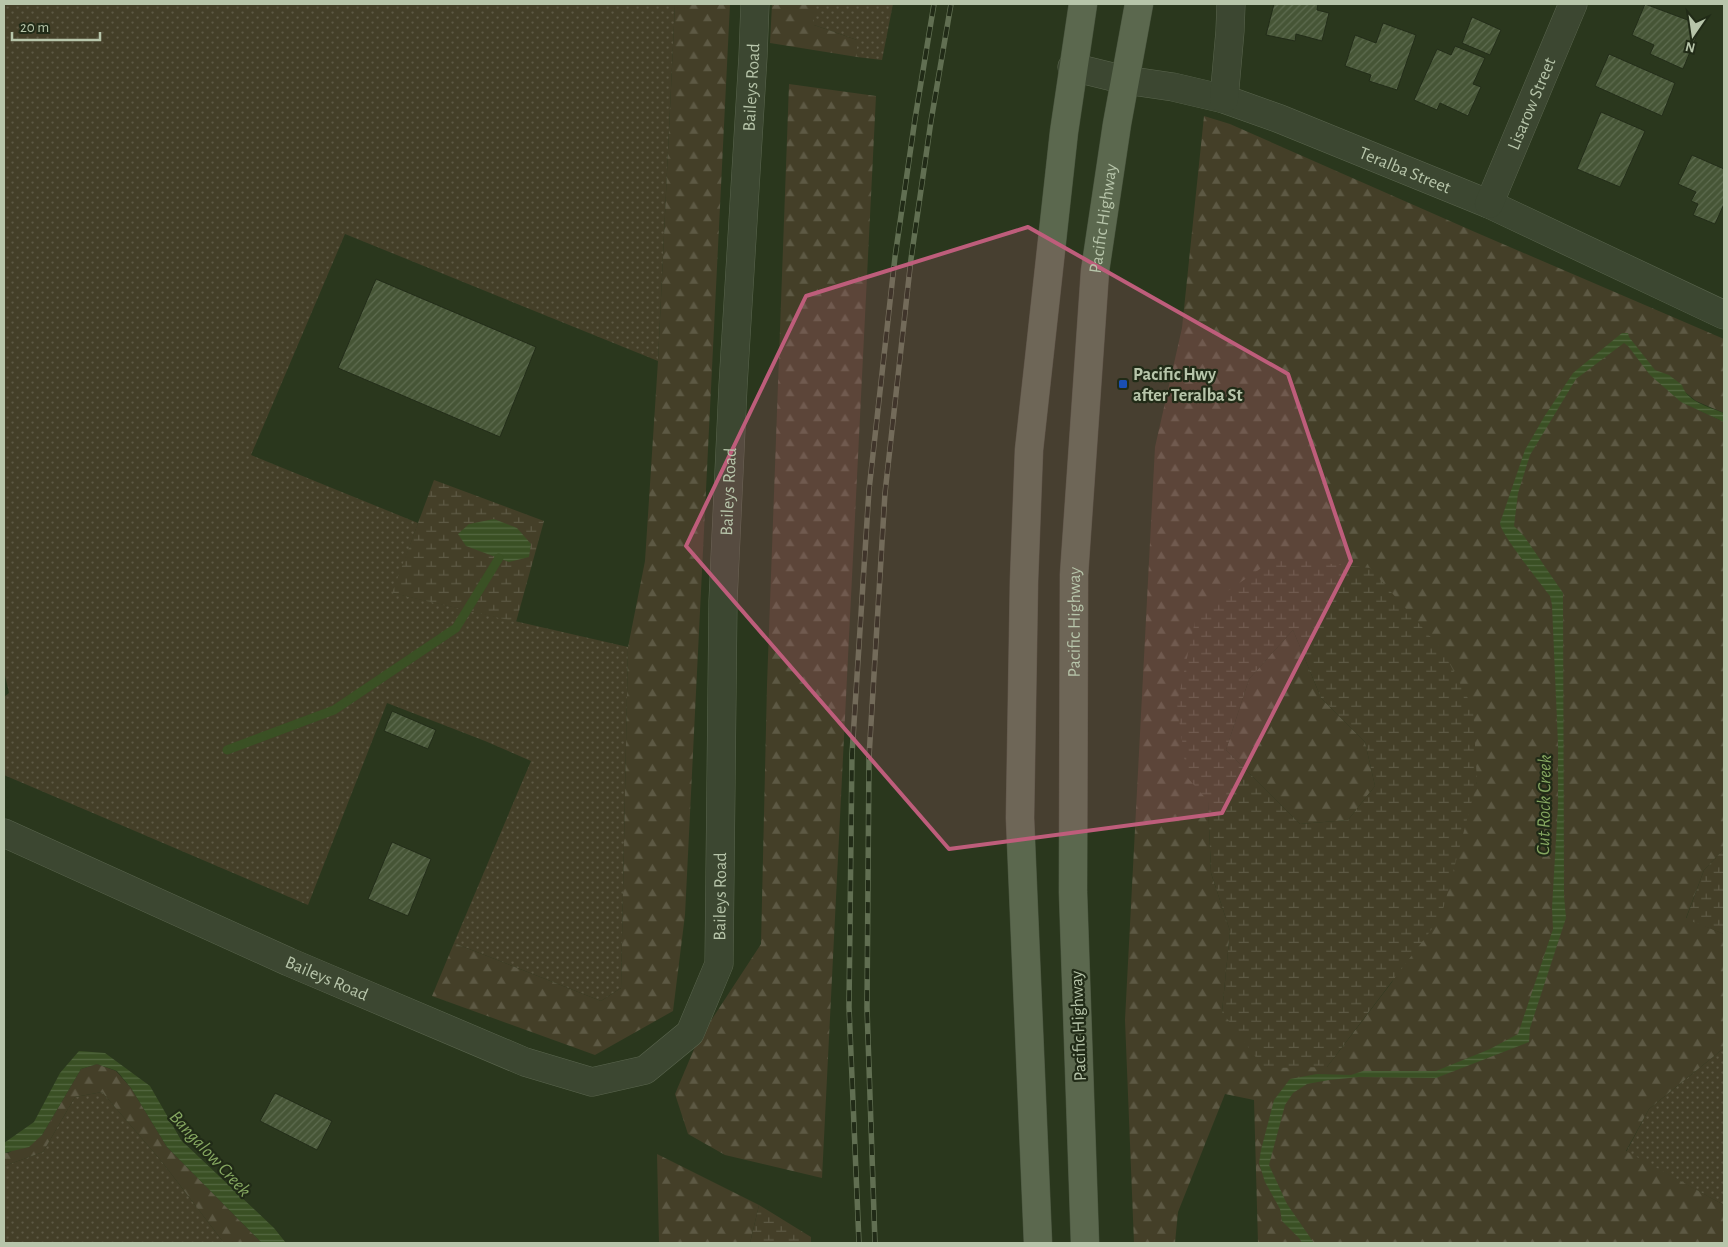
<svg xmlns="http://www.w3.org/2000/svg" width="1728" height="1247" font-family="'Alegreya Sans',sans-serif">
<defs>
<pattern id="grass-dots" width="8" height="8" patternUnits="userSpaceOnUse" patternTransform="scale(1.25)"><rect width="8" height="8" fill="#443f28"/><path d="M2 2h.1M6 6h.1" fill="none" stroke="#5d5944" stroke-width="1.8" stroke-linecap="round"/></pattern>
<pattern id="forest-firs" width="22" height="20" patternUnits="userSpaceOnUse" patternTransform="scale(1.25)"><rect width="22" height="20" fill="#443f28"/><path d="M5 1l3.5 6h-7zM16 11l3.5 6h-7z" fill="#5d5944"/></pattern>
<pattern id="wetland-marsh" width="20" height="14" patternUnits="userSpaceOnUse" patternTransform="scale(1.25)"><rect width="20" height="14" fill="#443f28"/><path d="M1 5h8M5 5V1M11 12h8M15 12V8" fill="none" stroke="#5d5944"/></pattern>
<pattern id="water-rules" width="6" height="5" patternUnits="userSpaceOnUse" patternTransform="scale(1.25)"><rect width="6" height="5" fill="#3a5024"/><path d="M0 2.5h6" fill="none" stroke="#546841"/></pattern>
<pattern id="building-hatch" width="6" height="6" patternUnits="userSpaceOnUse" patternTransform="scale(1.25)"><rect width="6" height="6" fill="#465536"/><path d="M-1 1l2-2M0 6l6-6M5 7l2-2" fill="none" stroke="#5e6c50"/></pattern>
</defs>
<rect width="100%" height="100%" fill="#2a371d"/>
<g fill="url(#grass-dots)">
<path d="M 4,4 L 675,4 L 658,361 L 345,234 L 251,455 L 418,523 L 393,593 L 628,647 L 621,988 L 601,1001 L 454,943 L 531,761 L 485,741 L 387,703 L 308,905 L 4,775 L 4,697 L 9,693 L 4,671 Z"/>
<path d="M 814,4 L 893,4 L 882,60 L 857,57 L 857,40 L 814,25 Z"/>
<path d="M 1724,1048 L 1724,1205 L 1626,1152 L 1649,1109 Z"/>
<path d="M 102,1092 L 163,1163 L 224,1243 L 4,1243 L 4,1166 L 43,1152 L 75,1097 Z"/>
</g>
<g fill="url(#forest-firs)" fill-rule="evenodd">
<path d="M 675,4 L 730,4 L 685,915 L 673,1011 L 595,1055 L 432,996 L 454,943 L 601,1001 L 621,988 L 628,647 L 645,561 L 658,361 Z"/>
<path d="M 772,4 L 814,4 L 814,25 L 857,40 L 857,57 L 770,43 Z"/>
<path d="M 789,84 L 876,96 L 822,1178 L 725,1155 L 688,1134 L 675,1094 L 697,1042 L 761,944 L 767,685 Z"/>
<path d="M 1204,116 L 1230,124 L 1475,232 L 1724,339 L 1724,413 L 1696,401 L 1685,392 L 1682,402 L 1724,422 L 1724,849 L 1704,870 L 1686,918 L 1724,934 L 1724,1048 L 1649,1109 L 1626,1151 L 1724,1205 L 1724,1243 L 1258,1243 L 1254,1100 L 1225,1094 L 1178,1212 L 1175,1243 L 1134,1243 L 1125,1020 L 1155,447 L 1182,328 ZM 1276,558 L 1477,782 L 1392,982 L 1327,1067 L 1222,1012 L 1230,931 L 1211,873 L 1208,801 Z"/>
<path d="M 1293,630 L 1321,698 L 1365,742 L 1375,786 L 1348,820 L 1300,824 L 1226,750 L 1249,679 Z"/>
<path d="M 97,1064 L 116,1071 L 131,1088 L 167,1147 L 262,1243 L 224,1243 L 163,1163 L 102,1092 L 75,1097 L 43,1152 L 4,1166 L 4,1153 L 8,1153 L 42,1135 L 81,1069 Z"/>
<path d="M 657,1154 L 759,1205 L 750,1243 L 659,1243 Z"/>
</g>
<g fill="url(#wetland-marsh)" fill-rule="evenodd">
<path d="M 434,480 L 544,521 L 516,622 L 392,593 Z"/>
<path d="M 1276,558 L 1370,568 L 1443,651 L 1473,708 L 1477,782 L 1441,917 L 1327,1067 L 1264,1068 L 1222,1012 L 1230,931 L 1211,873 L 1208,801 L 1187,777 L 1177,704 L 1197,612 ZM 1293,630 L 1321,698 L 1365,742 L 1375,786 L 1348,820 L 1300,824 L 1226,750 L 1249,679 Z"/>
<path d="M 1724,849 L 1724,934 L 1686,919 L 1704,870 Z"/>
<path d="M 759,1205 L 811,1237 L 811,1243 L 750,1243 Z"/>
</g>
<g fill="url(#water-rules)">
<path d="M 1622,333 L 1628,333 L 1629,337 L 1655,370 L 1669,375 L 1682,385 C 1687,402 1709,407 1724,413 L 1724,422 L 1681,402 L 1650,375 L 1628,346 L 1624,343 L 1576,379 L 1530,455 L 1518,493 L 1514,526 L 1524,536 L 1563,593 L 1564,896 L 1566,918 L 1530,1028 L 1529,1042 L 1436,1078 L 1359,1077 L 1329,1080 L 1307,1084 L 1293,1093 L 1285,1105 L 1269,1165 L 1287,1204 L 1314,1243 L 1302,1243 L 1299,1238 L 1282,1221 L 1280,1209 L 1265,1182 L 1259,1163 L 1261,1150 L 1274,1100 L 1290,1079 L 1317,1074 L 1351,1075 L 1363,1071 L 1436,1071 L 1490,1049 L 1518,1034 L 1553,929 L 1552,908 L 1558,805 L 1558,744 L 1552,605 L 1550,596 C 1541,584 1500,533 1500,523 L 1525,450 L 1544,417 L 1573,373 Z"/>
<path d="M 494,519 L 517,528 L 531,544 L 529,557 L 509,562 L 466,546 L 458,534 L 469,524 Z"/>
<path d="M 79,1051 L 105,1053 L 150,1086 L 181,1140 L 274,1228 L 286,1243 L 262,1243 L 167,1147 L 131,1088 L 117,1071 L 97,1064 L 81,1069 L 42,1135 L 29,1147 L 4,1153 L 4,1143 L 34,1122 L 60,1073 Z"/>
</g>
<g fill="none" stroke-linecap="round" stroke-linejoin="round">
<path stroke="#3a5024" stroke-width="9" d="M 227,750 L 334,710 L 456,628 L 499,558"/>
</g>
<g fill="url(#building-hatch)" stroke="#232d19">
<path d="M 1274,4 L 1318,4 L 1317,10 L 1329,13 L 1322,41 L 1296,34 L 1295,41 L 1266,35 Z"/>
<path d="M 1645,4 L 1701,25 L 1683,69 L 1650,54 L 1654,45 L 1632,35 Z"/>
<path d="M 1472,17 L 1501,30 L 1490,55 L 1462,43 Z"/>
<path d="M 1383,23 L 1416,35 L 1397,90 L 1369,81 L 1371,75 L 1345,66 L 1355,35 L 1376,43 Z"/>
<path d="M 1455,46 L 1485,58 L 1473,84 L 1481,87 L 1468,116 L 1440,103 L 1437,110 L 1414,100 L 1437,49 L 1451,55 Z"/>
<path d="M 1609,54 L 1675,83 L 1662,116 L 1595,86 Z"/>
<path d="M 1601,112 L 1645,131 L 1620,187 L 1577,169 Z"/>
<path d="M 1692,155 L 1724,169 L 1724,204 L 1715,224 L 1693,215 L 1698,204 L 1691,201 L 1696,192 L 1678,184 Z"/>
<path d="M 376,279 L 536,347 L 500,437 L 338,368 Z"/>
<path d="M 392,711 L 436,730 L 428,749 L 384,731 Z"/>
<path d="M 392,842 L 431,859 L 408,916 L 368,899 Z"/>
<path d="M 275,1093 L 332,1121 L 317,1150 L 260,1121 Z"/>
</g>
<g fill="none" stroke-linecap="round" stroke-linejoin="round">
<g stroke="#5a654e" stroke-width="29">
<g id="street">
<path id="s1" d="M 1072,67 L 1125,80 L 1173,87 L 1224,99 L 1280,119 L 1489,204 L 1724,315"/>
<path d="M 1224,99 L 1230,31 L 1231,4"/>
<path id="s2" d="M 1489,204 L 1573,4"/>
<path id="s3" d="M 4,833 L 289,962 L 525,1062 L 592,1082 L 645,1070 L 690,1033 L 719,964 L 723,601 L 733,386 L 753,56 L 755,4"/>
</g>
</g>
<g stroke="#48533d" stroke-width="29">
<g id="primary">
<path d="M 1038,1243 L 1020,818 L 1024,581 L 1029,450 L 1064,132 L 1083,4"/>
<path id="s4" d="M 1085,1243 L 1073,892 L 1074,575 L 1095,271 L 1117,124 L 1139,4"/>
</g>
</g>
<use href="#street" stroke="#3c4731" stroke-width="28"/>
<use href="#primary" stroke="#5b684e" stroke-width="28"/>
<g stroke="#616f52" stroke-width="5.5">
<g id="rail">
<path d="M 859,1243 L 849,1007 L 852,754 L 869,490 L 895,257 L 915,119 L 934,4"/>
<path d="M 875,1243 L 867,1008 L 869,757 L 885,493 L 911,259 L 931,121 L 951,4"/>
</g>
</g>
<use href="#rail" stroke="#212b17" stroke-width="4" stroke-dasharray="11" stroke-linecap="butt"/>
</g>
<path fill="#be5d7b" fill-opacity="0.2" stroke="#be5d7b" stroke-width="4" stroke-linejoin="round" d="M 1028,227 L 1288,374 L 1351,561 L 1222,813 L 949,849 L 686,546 L 806,296 Z"/>
<rect fill="#1a4fb4" stroke="#212b17" stroke-width="2" x="1118" y="379" width="10" height="10" rx="2.5"/>
<g text-anchor="middle" stroke-width="4.5" stroke-linejoin="round" paint-order="stroke">
<g font-size="18" fill="#b7c5aa" stroke="#212b17">
<text dy="6" stroke="none"><textPath href="#s3" startOffset="1704">Baileys Road</textPath></text>
<text dy="6" stroke="none"><textPath href="#s2" startOffset="109">Lisarow Street</textPath></text>
<text dy="6" stroke="none"><textPath href="#s1" startOffset="350">Teralba Street</textPath></text>
<text dy="6" stroke="none"><textPath href="#s4" startOffset="1026">Pacific Highway</textPath></text>
<text dy="6" stroke="none"><textPath href="#s3" startOffset="1299">Baileys Road</textPath></text>
<text dy="6" stroke="none"><textPath href="#s4" startOffset="621">Pacific Highway</textPath></text>
<text dy="6" stroke="none"><textPath href="#s3" startOffset="894">Baileys Road</textPath></text>
<text dy="6" stroke="none"><textPath href="#s3" startOffset="354">Baileys Road</textPath></text>
<text transform="translate(1078 1026) rotate(-92)" y="6">Pacific Highway</text>
</g>
<g font-size="18" font-weight="bold" fill="#b7c5aa" stroke="#212b17" text-anchor="start">
<text x="1133" y="380">Pacific Hwy<tspan x="1133" dy="21">after Teralba St</tspan></text>
</g>
<g font-size="19" font-style="italic" fill="#85a760" stroke="#212b17">
<text transform="translate(1543 805) rotate(-89)" y="7">Cut Rock Creek</text>
<text transform="translate(211 1153) rotate(47)" y="7">Bangalow Creek</text>
</g>
</g>
<rect width="1728" height="1247" fill="none" stroke="#b7c5aa" stroke-width="10"/>
<g transform="translate(1693 35) rotate(193)" stroke="#212b17" stroke-width="4" paint-order="stroke">
<path d="M0-4L9 19L0 12L-9 19Z" fill="#b7c5aa"/>
<text y="-8" font-size="14" font-weight="bold" text-anchor="middle" fill="#b7c5aa">N</text>
</g>
<path d="M12 32v8h88v-8" fill="none" stroke="#b7c5aa" stroke-width="2.5"/>
<text x="20" y="32" font-size="15" fill="#b7c5aa" stroke="#212b17" stroke-width="4" paint-order="stroke">20 m</text>
</svg>
